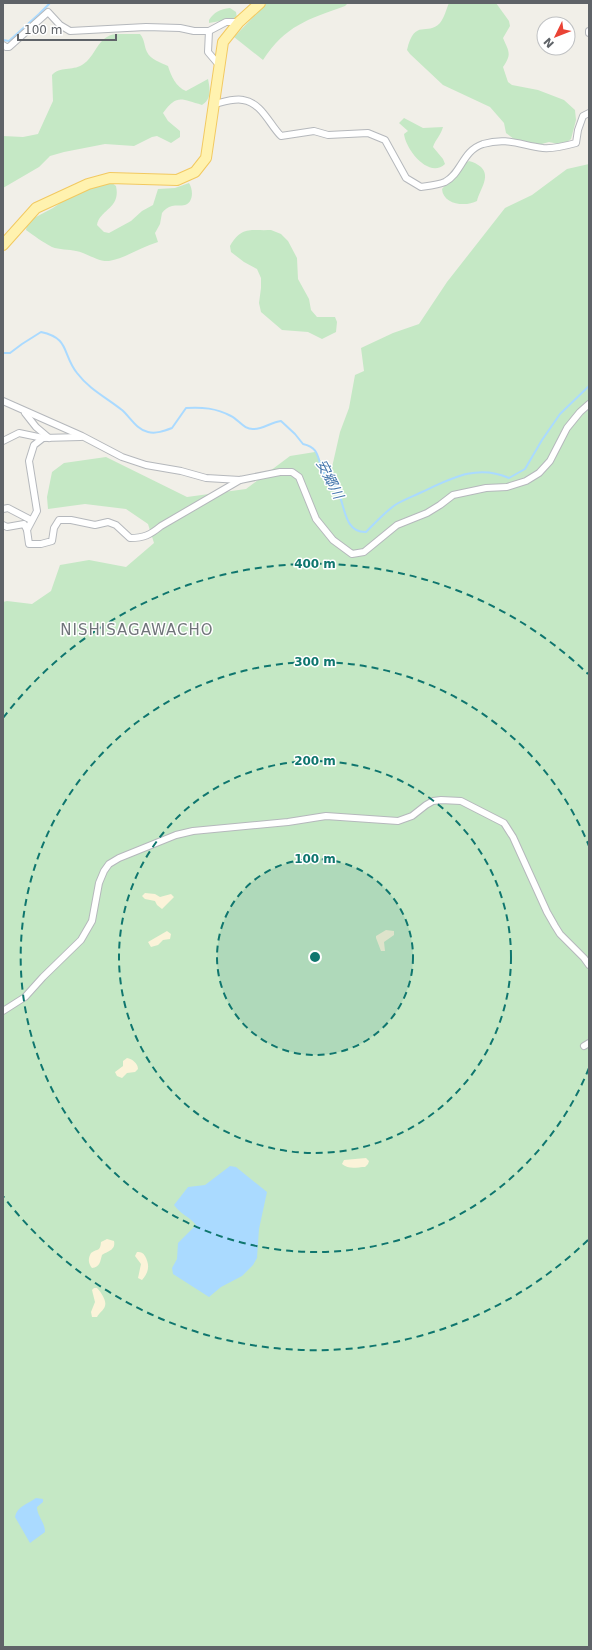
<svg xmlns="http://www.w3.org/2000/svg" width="592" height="1650" font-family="'DejaVu Sans','Noto Sans JP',sans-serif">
<rect width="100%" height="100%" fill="#f1efe8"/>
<g fill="#c5e8c5">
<path d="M 267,3 L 348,3 L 345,6 C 308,19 285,26 263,60 L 234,37 Z"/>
<path d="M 449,3 L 496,3 L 509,21 L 510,26 L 503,38 C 509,52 512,54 503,67 L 508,82 L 512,85 L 538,90 L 564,100 L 575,110 L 576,120 L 571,139 L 563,145 L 549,142 L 534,146 L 519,143 L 506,133 L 504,123 L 490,107 L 443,85 L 410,54 L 407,50 C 415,17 427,37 440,23 C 445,16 446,10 449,3 Z"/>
<path d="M 230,8 L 236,12 L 237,18 L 209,23 L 209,20 C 214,12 220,9 230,8 Z"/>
<path d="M 116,34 L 140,34 C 145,40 144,46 147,52 C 150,59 161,63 168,66 C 171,76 176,87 186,91 L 208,79 C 210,89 212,99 202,105 C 181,99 177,94 163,113 L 168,121 L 180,131 L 180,137 L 171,143 L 157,136 L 152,137 L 134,146 L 105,144 L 64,152 L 50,156 L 39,167 L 3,188 L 3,136 L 23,137 L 38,134 L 53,101 L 52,75 C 60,66 72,71 82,65 C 96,57 97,36 116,34 Z"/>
<path d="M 404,118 L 423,128 L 443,127 C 441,135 435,140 433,147 L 443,159 L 445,164 C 429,179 406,150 404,134 L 408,131 L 399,123 Z"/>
<path d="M 469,161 C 474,162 477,164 481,167 C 491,177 480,189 477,201 C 466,207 443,205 442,189 L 463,165 Z"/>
<path d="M 589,164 L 589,1647 L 3,1647 L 3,602 L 7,601 L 32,604 L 51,591 L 60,565 L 89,560 L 126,567 L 154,543 L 148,524 L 126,509 L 85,504 L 48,509 L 47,497 L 52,472 L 64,463 L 106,457 L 187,497 L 246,489 L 290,456 L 315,452 L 330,476 L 340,432 L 349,408 L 355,375 L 364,371 L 361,348 L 393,333 L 419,324 L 447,282 L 505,208 L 532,195 L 567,169 Z"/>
<path d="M 112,183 L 116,186 C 121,209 100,209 97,225 L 104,232 L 109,233 L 131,221 L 142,211 L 153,205 L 158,189 L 175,188 L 189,183 C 193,189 194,202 185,205 C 181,206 176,205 172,206 C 168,207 164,210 162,213 L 160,224 L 155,233 L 158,242 C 141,247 126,258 109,261 C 98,262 87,253 76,251 C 69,249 59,250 52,247 C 44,243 33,235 26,230 L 27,225 L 34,218 L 53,208 L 82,188 L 92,185 Z"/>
<path d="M 271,230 L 281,234 L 288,241 L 297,258 L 298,279 L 309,299 L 311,310 L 317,317 L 335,317 L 337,322 L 336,332 L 322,339 L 308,332 L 282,330 L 261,312 L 259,303 L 261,288 L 261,278 L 257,269 L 244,262 L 231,252 L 230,246 C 242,226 250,231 271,230 Z"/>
</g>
<g fill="#fbf3d9">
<path d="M 145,893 L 155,894 L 160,897 L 171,894 L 174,897 L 162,909 L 157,905 L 155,901 L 145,899 L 142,896 Z"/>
<path d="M 386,930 L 394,931 L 394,935 L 384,942 L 385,951 L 381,951 L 376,938 L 376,936 Z"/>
<path d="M 167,931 L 171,934 L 170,939 L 163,940 L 158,945 L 151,947 L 148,942 Z"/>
<path d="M 127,1058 C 132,1059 138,1063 138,1069 L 135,1072 L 127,1073 L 122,1078 L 117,1076 L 115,1072 L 123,1066 L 123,1061 Z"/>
<path d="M 366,1158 L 369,1161 L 368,1164 L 365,1167 C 357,1167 349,1170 342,1164 L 344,1160 Z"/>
<path d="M 107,1239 L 114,1241 C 116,1250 108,1251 102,1255 C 100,1262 100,1267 92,1268 C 88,1263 88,1258 91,1253 C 98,1248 100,1252 101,1242 Z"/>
<path d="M 137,1252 C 142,1252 143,1253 145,1256 C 150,1265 149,1272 142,1280 L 138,1278 L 141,1264 L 135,1256 Z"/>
<path d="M 94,1288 L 97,1288 C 101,1292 107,1301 105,1306 C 104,1310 99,1313 97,1317 L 92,1317 L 91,1312 L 95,1302 L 92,1290 Z"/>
</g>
<g fill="#aadaff">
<path d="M 230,1166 L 236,1167 L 267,1192 L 259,1229 L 257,1258 L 253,1265 L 242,1276 L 221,1287 L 209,1297 L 173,1274 L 172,1268 L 177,1259 L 178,1243 L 196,1225 C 190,1217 180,1214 174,1205 L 188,1187 L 205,1185 Z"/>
<path d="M 36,1498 L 43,1499 L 43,1502 L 37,1507 C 37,1516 45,1522 45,1532 L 30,1543 L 15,1517 C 17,1506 28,1504 36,1498 Z"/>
</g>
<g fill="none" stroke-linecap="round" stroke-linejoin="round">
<g stroke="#aadaff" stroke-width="2">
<path d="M 3,40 L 9,41 L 39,14 L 50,3"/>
<path d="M 3,353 L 10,353 L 22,344 L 41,332 C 70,338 62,354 77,373 C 89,389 107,398 122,410 C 130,417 137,430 148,432 C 156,434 164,431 172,428 L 186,408 C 202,407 216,408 231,416 C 239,420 244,430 254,429 C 264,429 271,422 281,421 L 295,434 L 303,444 C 320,448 317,458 323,472 C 325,476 329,478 332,481 C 334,484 336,488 338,492 C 345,505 344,533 366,532 C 375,523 384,513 395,505 C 403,500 414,496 422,492 C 452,478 477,464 509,478 L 525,469 L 542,440 L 560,414 L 589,386"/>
</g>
<g stroke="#b5b8bc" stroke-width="8">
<g id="street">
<path d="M 209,31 L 208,52 L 219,65"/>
<path d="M 589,31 L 589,33"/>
<path d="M 3,45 L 6,47 L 9,47 L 48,12 L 60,25 L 70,31 L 146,27 L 180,28 L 194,31 L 209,31 L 226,22 L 239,22"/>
<path d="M 215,104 C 223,102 235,98 243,100 C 262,103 269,124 281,136 L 314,131 L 328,135 L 368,133 L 385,140 L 406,178 L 421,187 C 428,186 438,185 445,182 C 462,173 462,151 483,144 C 507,137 520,145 543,148 C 554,149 565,146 576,143 L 578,130 L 583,116 L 589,113"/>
<path d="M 3,401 L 82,436 L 122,457 L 146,465 L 181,471 L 206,478 L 240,480 L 280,472 L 292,472 L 299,477 L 316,519 L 333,540 L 352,554 L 364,552 L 397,525 L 427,513 L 440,505 L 453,495 L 486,488 L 507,487 L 526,481 L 539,473 L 550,461 L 567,428 L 580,412 L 589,404"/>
<path d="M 25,413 L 36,427 L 49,438"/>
<path d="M 81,437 L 43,438 L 34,445 L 29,461 L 37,511 L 27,530 L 29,544 L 41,544 L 52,541 L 54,528 L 59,520 L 71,520 L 95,525 L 108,522 L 116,525 L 130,538 C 144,538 150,535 161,526 L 240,480"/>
<path d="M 3,441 L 19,433 L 43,438"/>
<path d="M 3,509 L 8,508 L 31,520"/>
<path d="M 3,525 L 7,527 L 24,524 L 27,530"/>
<path d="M 3,1011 L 25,997 L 43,977 L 81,940 L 92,921 L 99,883 L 104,871 L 109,864 L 119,858 L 176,835 L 193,831 L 288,822 L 326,816 L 398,821 L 412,816 L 426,805 L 433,801 L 441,800 L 461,801 L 504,823 L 513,837 L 547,912 L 555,926 L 560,934 L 584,958 L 589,965"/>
<path d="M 584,1046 L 589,1043"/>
</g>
</g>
<g stroke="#f2c960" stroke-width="12">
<path id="primary" d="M 3,245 L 36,208 L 88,184 L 110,178 L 177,180 L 195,172 L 206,158 L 223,42 L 239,22 L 260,3"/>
</g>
<use href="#street" stroke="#fff" stroke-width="6"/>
<use href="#primary" stroke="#fff2af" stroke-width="10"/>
</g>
<circle cx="315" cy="957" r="98" fill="#0f766e" fill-opacity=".12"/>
<g fill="none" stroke="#0f766e" stroke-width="2" stroke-dasharray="7 5">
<circle cx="315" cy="957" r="98"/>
<circle cx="315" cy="957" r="196"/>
<path d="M589 1068A295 295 0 1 1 589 846"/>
<path d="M588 1240A393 393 0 0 1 3 1196M3 718A393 393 0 0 1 588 674"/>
</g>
<g text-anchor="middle" stroke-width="3" stroke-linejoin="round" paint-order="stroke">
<g font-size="14" font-style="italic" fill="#4174aa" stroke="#fff">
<text transform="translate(330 479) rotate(63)" y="5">安郷川</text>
</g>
<g font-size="15" letter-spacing="1" fill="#70757a" stroke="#fff">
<text x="137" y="635">NISHISAGAWACHO</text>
</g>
</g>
<circle cx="315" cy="957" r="6" fill="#0f766e" stroke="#fff" stroke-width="2"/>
<g font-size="12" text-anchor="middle" font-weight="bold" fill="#0f766e" stroke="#fff" stroke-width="3" stroke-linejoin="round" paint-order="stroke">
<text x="315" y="568">400 m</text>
<text x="315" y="666">300 m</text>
<text x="315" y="765">200 m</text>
<text x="315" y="863">100 m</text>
</g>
<rect width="592" height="1650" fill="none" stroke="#5f6368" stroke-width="8"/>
<g transform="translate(556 36) rotate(227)"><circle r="19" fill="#ffffff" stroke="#bfc1c3"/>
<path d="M0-3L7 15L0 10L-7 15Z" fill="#ea4335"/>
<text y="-6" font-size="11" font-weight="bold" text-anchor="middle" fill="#5f6368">N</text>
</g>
<path d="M18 34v6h98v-6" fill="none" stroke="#5f6368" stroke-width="2"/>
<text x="24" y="34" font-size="12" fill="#5f6368" stroke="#ffffff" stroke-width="3" paint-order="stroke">100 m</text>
</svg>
